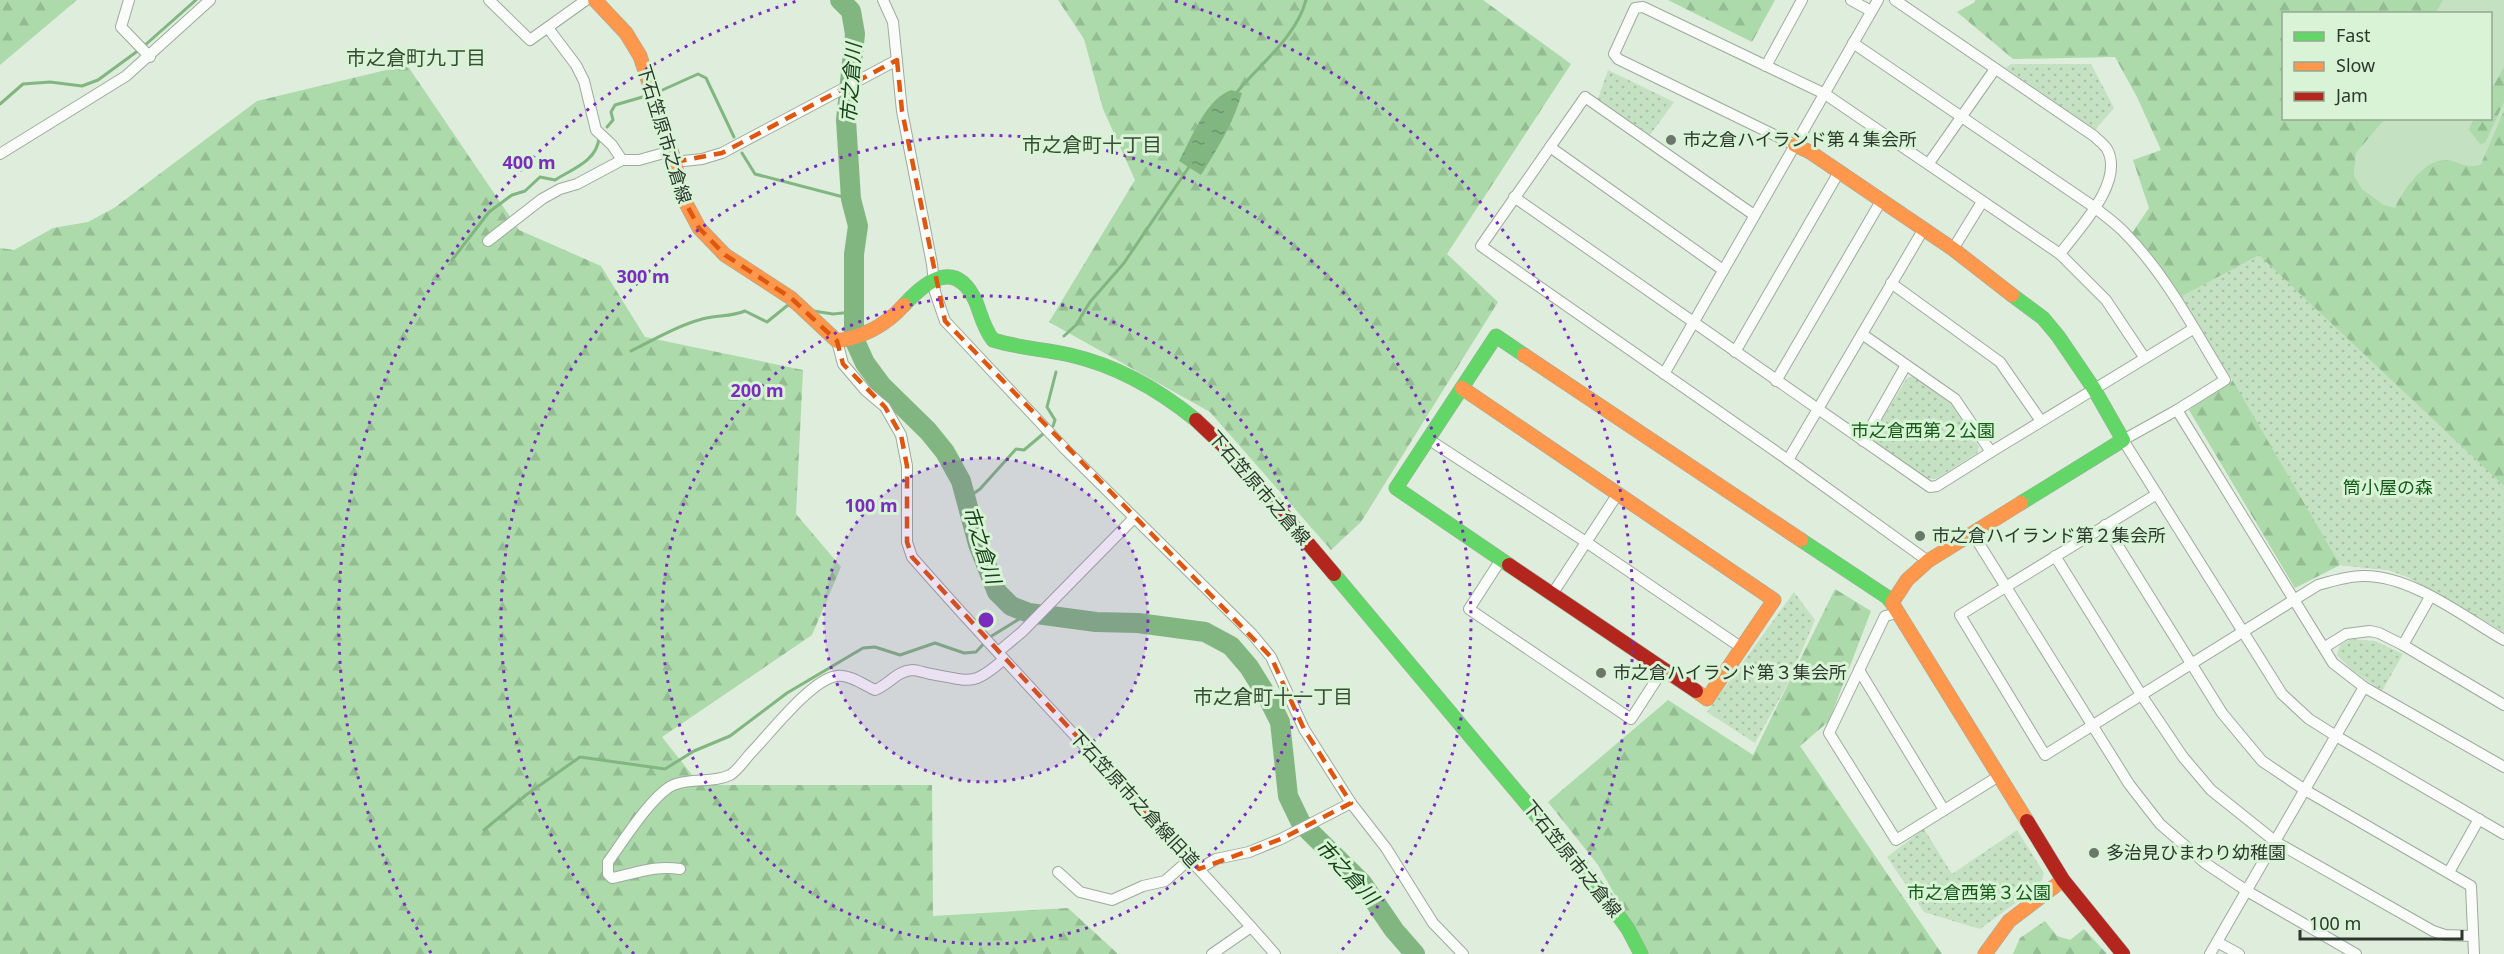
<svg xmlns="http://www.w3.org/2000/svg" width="2504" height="954" font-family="'Noto Sans','Noto Sans JP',sans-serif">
<defs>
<pattern id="forest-firs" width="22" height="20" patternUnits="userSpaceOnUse" patternTransform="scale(1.5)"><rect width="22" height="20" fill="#acdaaa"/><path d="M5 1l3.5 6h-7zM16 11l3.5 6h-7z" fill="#94bc93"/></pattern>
<pattern id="park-dots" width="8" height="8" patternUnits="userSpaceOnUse" patternTransform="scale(1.5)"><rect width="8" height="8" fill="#c4e1c2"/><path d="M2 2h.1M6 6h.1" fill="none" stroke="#a9c2a7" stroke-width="1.8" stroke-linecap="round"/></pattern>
<pattern id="water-ripples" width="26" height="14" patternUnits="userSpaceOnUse" patternTransform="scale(1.5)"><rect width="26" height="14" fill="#82b681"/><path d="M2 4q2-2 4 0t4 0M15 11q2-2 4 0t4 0" fill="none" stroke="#6b956a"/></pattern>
</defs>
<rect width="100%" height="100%" fill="#deeddc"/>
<path fill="#c4e1c2" d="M 2443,0 L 2504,0 L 2504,110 L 2481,164 C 2466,170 2459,160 2444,160 C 2423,160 2401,191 2395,209 L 2384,205 L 2362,189 L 2354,175 L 2356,153 L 2385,119 L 2490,118 L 2490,14 L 2436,13 Z"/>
<g fill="url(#forest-firs)">
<path d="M 0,0 L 77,0 L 0,65 Z"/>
<path d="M 1058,0 L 1483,0 L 1571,64 L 1447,254 L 1498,302 L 1361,522 L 1331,550 L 1210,412 L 1049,322 L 1135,180 L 1103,109 L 1084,39 Z"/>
<path d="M 1668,0 L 1775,0 L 1752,42 Z"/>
<path d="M 1975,0 L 2443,0 L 2436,13 L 2284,14 L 2284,118 L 2385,119 L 2356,153 L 2354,175 L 2362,189 L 2384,205 L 2395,208 C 2402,191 2423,160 2444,160 C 2459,160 2466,170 2481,164 L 2504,110 L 2504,632 L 2408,577 L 2388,570 L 2340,565 L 2295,588 L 2189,410 L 2233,380 L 2180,297 L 2132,233 L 2149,208 L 2133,160 L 2161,150 L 2137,97 L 2115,57 L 2013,59 L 1957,12 L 1975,2 Z"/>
<path d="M 407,65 L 519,230 L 601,266 L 645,337 L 803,370 L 796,514 L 841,567 L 812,635 L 662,737 L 700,785 L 932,785 L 933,916 L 1068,908 L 1118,954 L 0,954 L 0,248 L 14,250 L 53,228 L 88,222 L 114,208 L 257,101 Z"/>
<path d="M 2504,67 L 2504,102 L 2485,143 L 2480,144 L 2469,130 L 2473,119 L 2490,118 L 2491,90 Z"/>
<path d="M 1835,589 L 1871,611 L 1829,721 L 1800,746 L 1942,954 L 1648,954 L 1598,865 L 1548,802 L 1668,700 L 1753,755 Z"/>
<path d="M 2045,921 L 2057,936 L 2070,940 L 2084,929 L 2107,954 L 2013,954 L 2020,938 Z"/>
</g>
<g fill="url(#park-dots)">
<path d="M 2011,64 L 2091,64 L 2114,108 L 2095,130 L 2006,68 Z"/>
<path d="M 1608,70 L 1674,102 L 1650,135 L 1598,99 Z"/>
<path d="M 2259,255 L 2504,486 L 2504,632 L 2408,577 L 2388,570 L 2340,565 L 2233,381 L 2180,297 Z"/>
<path d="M 1914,376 L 1955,407 L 1979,447 L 1977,453 L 1936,479 L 1925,478 L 1875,444 L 1873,435 L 1907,378 Z"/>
<path d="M 1794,592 L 1815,620 L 1786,687 L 1755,743 L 1707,712 Z"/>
<path d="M 2351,639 L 2375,641 L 2403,654 L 2382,691 L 2352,670 L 2337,655 L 2340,645 Z"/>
<path d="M 1924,829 L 1952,874 L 2017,830 L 2044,873 L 2040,885 L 1980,929 L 1924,912 L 1887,857 Z"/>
</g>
<path fill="url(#water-ripples)" d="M 1231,90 L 1242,93 C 1233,124 1218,148 1201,175 L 1179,161 C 1192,138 1205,100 1231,90 Z"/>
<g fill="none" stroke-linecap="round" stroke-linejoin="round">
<g stroke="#82b681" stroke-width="3">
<path d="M 144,46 L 196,0"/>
<path d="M 658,92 L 698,74 L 706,78 L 734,137"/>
<path d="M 1237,92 C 1261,63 1296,37 1306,0"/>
<path d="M 0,104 L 23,84 L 50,82 L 82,86 L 98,80 L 139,50"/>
<path d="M 607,127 L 613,120 L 611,112 L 615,105 L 646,96"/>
<path d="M 742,153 L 755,174 L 851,199"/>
<path d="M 452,260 L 489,212 L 512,195 L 525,191 L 540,177 L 555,180 C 572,169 597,161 599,138"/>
<path d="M 813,311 L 833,314 L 853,312"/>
<path d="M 1064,336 L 1076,325 L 1090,302 L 1124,263 L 1189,167"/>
<path d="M 631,351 C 652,341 676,326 699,320 C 714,315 731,317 745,311 L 767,322 L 788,305 L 792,307"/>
<path d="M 1053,426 L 1055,420 L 1047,407 L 1056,372"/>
<path d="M 966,499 L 980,489 L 1016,449 L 1024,450 L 1043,434"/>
<path d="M 484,830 L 526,795 L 580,757 L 665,769 L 694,751 L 730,736 L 787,693 L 863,648 L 875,647 L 900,655 L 935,643 L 964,653 L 976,652 L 990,637 L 1029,613"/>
</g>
<path stroke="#82b681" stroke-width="20" d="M 840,0 L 851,11 L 855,34 L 846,120 L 851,199 L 858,226 L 854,254 L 854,339 L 865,363 L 882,386 L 928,431 L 945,452 L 961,481 L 978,544 L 997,592 L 1011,606 L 1029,613 L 1096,622 L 1138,623 L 1205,632 L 1231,646 L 1249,667 L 1267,696 L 1280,722 L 1288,796 L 1301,823 L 1362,883 L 1394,930 L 1415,954"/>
<g stroke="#9eaa9d" stroke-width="12">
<g id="street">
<path d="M 129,0 L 121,27 L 150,57"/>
<path d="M 489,0 L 530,40 L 586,0"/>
<path d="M 883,0 L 893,22 L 902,111 L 932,264 L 935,292 L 945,321 L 1065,449 L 1252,634 L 1271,657 L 1304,729 L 1351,803 L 1386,848 L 1433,923 L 1463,954"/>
<path d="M 1851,0 L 1871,11"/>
<path d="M 548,28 L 576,65 L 584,81 L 596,130 L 612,145 L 622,160"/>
<path d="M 1853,43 L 2094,207 C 2104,215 2114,222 2123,231 C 2165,273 2194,329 2225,380 L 2177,410 L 2123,440 L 2282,694 L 2309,719 L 2336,736 L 2504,834"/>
<path d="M 1766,66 L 1802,0"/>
<path d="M 1795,145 L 1618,59 L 1614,54 L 1635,8 L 1643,7 L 1825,94 L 2060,254 C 2079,228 2125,182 2107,149 C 2104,144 2098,140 2094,136 L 1895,0"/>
<path d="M 1550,147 L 1723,270"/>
<path d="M 0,154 L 126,76 L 210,0"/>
<path d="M 675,162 L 702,159 L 722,153 L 897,60"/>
<path d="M 1929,163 L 1995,69"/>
<path d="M 1514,197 L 1930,487 L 1937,486 L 1991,452 L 1955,399 L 1862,334"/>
<path d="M 1754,215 L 1585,97 L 1481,246 L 1788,460 L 1928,561"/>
<path d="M 488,241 L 542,199 L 560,189 L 577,184 L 622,160 L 639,160 L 671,151"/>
<path d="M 1953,249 L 1982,202"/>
<path d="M 2060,254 L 2106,300 L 2144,357"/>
<path d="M 1891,283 L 2000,362 L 2041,421"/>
<path d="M 837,341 L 843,364 L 866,391 L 885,407 L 901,435 L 907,466 L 907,542 L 912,557 C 1030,692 1157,819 1275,954"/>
<path d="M 1735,352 L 1839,172"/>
<path d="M 1664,374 L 1878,0"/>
<path d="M 1776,381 L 1881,201"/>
<path d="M 2177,410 L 2333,663 L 2364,687 L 2504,767"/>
<path d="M 1428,439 L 1586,542 L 1742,648"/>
<path d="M 1863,441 L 1906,365"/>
<path d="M 1991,452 L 2193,329"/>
<path d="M 1788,460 L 1923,230"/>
<path d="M 2157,494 L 1960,615 L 2045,755 L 2318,585 C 2332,581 2348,576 2363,576 C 2411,575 2464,617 2504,640"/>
<path d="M 2105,525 L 2222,713 L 2262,761 L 2305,790 L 2471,886 L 2474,954"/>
<path d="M 1973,534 L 2129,784 L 2160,824 L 2205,863 L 2247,891 L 2356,954"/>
<path d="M 2055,556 L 2142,696 L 2183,757 L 2211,790 L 2276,842 L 2433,931 L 2445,935 L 2473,936"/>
<path d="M 1500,561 L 1469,609 L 1631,719 L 1664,668"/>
<path d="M 1553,593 L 1617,495"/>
<path d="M 1898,613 L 1885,616 L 1829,733 L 1896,840 L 1999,776"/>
<path d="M 2403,645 L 2430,597"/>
<path d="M 2325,647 L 2346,634 L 2370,631 L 2379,633 L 2403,645 L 2504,705"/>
<path d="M 998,652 L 1022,632 L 1133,519"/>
<path d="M 1859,670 L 1944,810"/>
<path d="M 680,869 C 655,865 637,873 612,878 L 608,874 L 608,862 C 622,843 655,790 676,784 C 693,778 714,783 730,775 C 737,771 744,761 749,755 C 768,736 811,679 837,676 C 849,674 864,685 875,690 C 888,685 897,671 912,670 C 918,670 925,673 931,674 C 970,681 973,687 1004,659"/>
<path d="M 1199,869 L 1216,859 L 1249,852 L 1281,839 L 1351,803"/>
<path d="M 1058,872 L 1080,892 L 1112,900 L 1143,886 L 1165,881 L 1190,859"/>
<path d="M 2449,872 L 2479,819"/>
<path d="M 2217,942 L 2239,954"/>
<path d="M 1212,954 L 1251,927"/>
<path d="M 2210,954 L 2364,687"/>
</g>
</g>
<g stroke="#9eaa9d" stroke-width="15">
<g id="fast">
<path d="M 2012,295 L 2043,318 L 2058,336 L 2094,389 L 2123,440 L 2021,503"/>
<path d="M 904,305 C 927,280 956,258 976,302 C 981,315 984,329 993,340 C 1018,348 1044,349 1070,355 C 1118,366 1158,389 1196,420"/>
<path d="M 1801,540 L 1887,597 L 1892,603"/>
<path d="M 1509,565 L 1396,488 L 1496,336 L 1524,355"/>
<path d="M 1334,574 L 1605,897 L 1628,929 L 1641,954"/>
</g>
</g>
<g stroke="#9eaa9d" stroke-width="15">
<g id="slow">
<path d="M 595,0 L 626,33 L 640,56 L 675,162 L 680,192 L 699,228 L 725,255 L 791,298 L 837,341 C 864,337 886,325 904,305"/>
<path d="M 1795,145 L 1810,152 L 1953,249 L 2012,295"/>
<path d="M 1524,355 L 1801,540"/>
<path d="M 1462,388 L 1774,600 L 1707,699 L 1696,691"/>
<path d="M 2021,503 L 1928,561 L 1907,580 L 1892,603 L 2027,821"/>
<path d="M 1985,954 L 2009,921 L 2063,880"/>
</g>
</g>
<g stroke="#9eaa9d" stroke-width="15">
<g id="jam">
<path d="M 1196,420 L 1235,457 L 1334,574"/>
<path d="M 1509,565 L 1696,691"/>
<path d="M 2027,821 L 2063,880 L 2123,954"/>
</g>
</g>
<use href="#street" stroke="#fafcfa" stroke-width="10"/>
<use href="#fast" stroke="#63d668" stroke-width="14"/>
<use href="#slow" stroke="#ff974d" stroke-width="14"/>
<use href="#jam" stroke="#b3261e" stroke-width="14"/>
</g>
<path fill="none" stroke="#df570e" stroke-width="4.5" stroke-dasharray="12 8" stroke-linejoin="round" d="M 897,60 L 902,111 L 945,321 L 1271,657 L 1304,729 L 1351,803 L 1281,839 L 1199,869 L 912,557 L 907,542 L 907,466 L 901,435 L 885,407 L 843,364 L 837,341 L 791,298 L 725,255 L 699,228 L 680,192 L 675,162 L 722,153 Z"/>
<circle cx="986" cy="620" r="162" fill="#7b2cbf" fill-opacity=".12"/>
<g fill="none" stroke="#7b2cbf" stroke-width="3" stroke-dasharray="3 6">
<circle cx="986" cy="620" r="162"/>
<circle cx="986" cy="620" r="324"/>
<path d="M634 954A485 485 0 1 1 1338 954"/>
<path d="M431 953A647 647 0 0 1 797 1M1175 1A647 647 0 0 1 1541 953"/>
</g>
<g fill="#6b776a" stroke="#d8f3d6" stroke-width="2">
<circle cx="1671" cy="140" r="6"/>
<circle cx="1920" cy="536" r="6"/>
<circle cx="1601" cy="673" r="6"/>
<circle cx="2094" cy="853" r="6"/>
</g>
<g text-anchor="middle" stroke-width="6" stroke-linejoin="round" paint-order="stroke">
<g font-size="18" fill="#2d382d" stroke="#d8f3d6">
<text transform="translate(664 134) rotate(73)" y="6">下石笠原市之倉線</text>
<text transform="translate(1259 488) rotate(49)" y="6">下石笠原市之倉線</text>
<text transform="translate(1134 799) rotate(47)" y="6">下石笠原市之倉線旧道</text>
<text transform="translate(1572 859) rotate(51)" y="6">下石笠原市之倉線</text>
</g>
<g font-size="18" fill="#2d382d" stroke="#d8f3d6" text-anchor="start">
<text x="1683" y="146">市之倉ハイランド第４集会所</text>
<text x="1932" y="542">市之倉ハイランド第２集会所</text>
<text x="1613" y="679">市之倉ハイランド第３集会所</text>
<text x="2106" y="859">多治見ひまわり幼稚園</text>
</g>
<g font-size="18" fill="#135b17" stroke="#d8f3d6">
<text x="1923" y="437">市之倉西第２公園</text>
<text x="2388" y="494">筒小屋の森</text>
<text x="1979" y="899">市之倉西第３公園</text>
</g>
<g font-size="20" fill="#374e36" stroke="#d8f3d6">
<text x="416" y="65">市之倉町九丁目</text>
<text x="1092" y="152">市之倉町十丁目</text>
<text x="1273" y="704">市之倉町十一丁目</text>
</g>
<g font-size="20" font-style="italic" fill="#144415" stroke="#d8f3d6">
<text transform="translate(851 83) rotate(-86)" y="7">市之倉川</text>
<text transform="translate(982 545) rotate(72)" y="7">市之倉川</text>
<text transform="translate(1347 872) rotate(47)" y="7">市之倉川</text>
</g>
</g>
<circle cx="986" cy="620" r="9" fill="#7b2cbf" stroke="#d8f3d6" stroke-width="3"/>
<g font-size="18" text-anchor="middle" font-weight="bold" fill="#7b2cbf" stroke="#d8f3d6" stroke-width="6" stroke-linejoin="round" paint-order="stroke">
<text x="529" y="169">400 m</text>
<text x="643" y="283">300 m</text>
<text x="757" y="397">200 m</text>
<text x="871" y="512">100 m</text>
</g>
<rect x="2282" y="12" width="210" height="108" fill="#d8f3d6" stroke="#94a892" stroke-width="1.5"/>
<rect x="2294" y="32" width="30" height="9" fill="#63d668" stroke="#94a892" stroke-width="1.5"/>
<text x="2336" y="42" font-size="18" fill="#2d382d">Fast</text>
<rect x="2294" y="62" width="30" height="9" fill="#ff974d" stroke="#94a892" stroke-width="1.5"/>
<text x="2336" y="72" font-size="18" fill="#2d382d">Slow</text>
<rect x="2294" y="92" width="30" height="9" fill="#b3261e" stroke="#94a892" stroke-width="1.5"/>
<text x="2336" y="102" font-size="18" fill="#2d382d">Jam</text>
<path d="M2300 930v9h162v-9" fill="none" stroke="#2d382d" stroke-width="3"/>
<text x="2309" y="930" font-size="18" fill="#2d382d" stroke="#d8f3d6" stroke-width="4.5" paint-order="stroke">100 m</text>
</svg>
